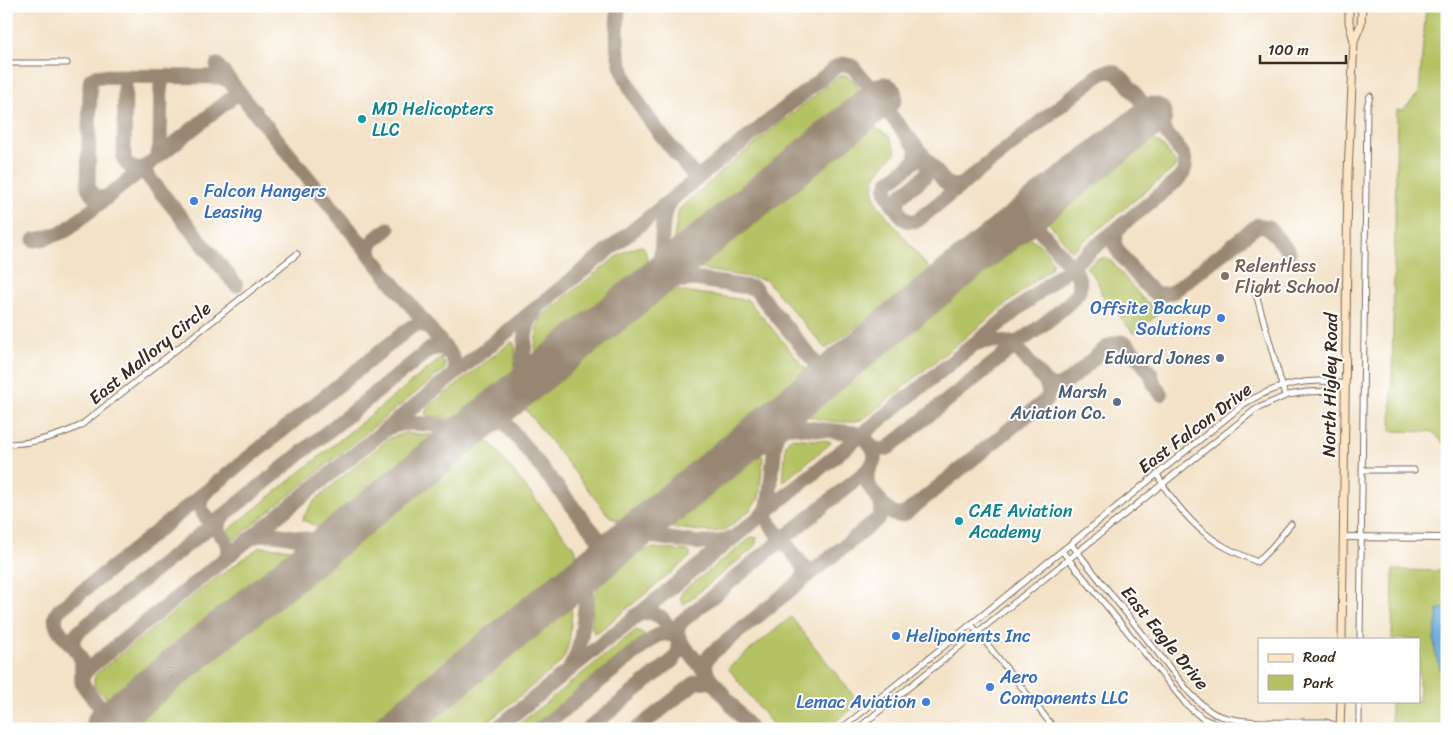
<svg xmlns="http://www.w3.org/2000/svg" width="1453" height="735" font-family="Sriracha,sans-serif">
<rect width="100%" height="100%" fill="#fff"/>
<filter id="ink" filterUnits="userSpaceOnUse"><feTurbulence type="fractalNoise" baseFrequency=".02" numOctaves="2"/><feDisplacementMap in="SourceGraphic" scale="10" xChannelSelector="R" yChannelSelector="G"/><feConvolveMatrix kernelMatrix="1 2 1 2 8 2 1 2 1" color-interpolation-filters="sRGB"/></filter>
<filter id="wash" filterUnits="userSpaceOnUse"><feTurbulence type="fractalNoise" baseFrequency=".0096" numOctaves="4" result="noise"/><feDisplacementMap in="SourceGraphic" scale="20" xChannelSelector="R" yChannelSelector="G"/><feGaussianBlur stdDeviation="1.12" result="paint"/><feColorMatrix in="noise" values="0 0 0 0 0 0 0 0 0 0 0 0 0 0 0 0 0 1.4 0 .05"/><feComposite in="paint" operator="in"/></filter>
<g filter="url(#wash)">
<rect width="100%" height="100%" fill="#f3e2c7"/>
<g fill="#b5c263" stroke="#787640">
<path d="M 1426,6 L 1447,6 L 1447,447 L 1433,432 L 1391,431 L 1397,110 L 1403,110 L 1419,93 Z"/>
<path d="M 844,75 C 852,77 858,86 860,93 L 857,100 L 672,248 L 679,209 L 730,164 L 838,77 Z"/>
<path d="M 875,127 L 889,136 L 896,152 C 880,170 866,179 878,205 L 931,271 L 826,349 L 766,280 L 693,268 L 858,134 Z"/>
<path d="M 1154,140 C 1163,143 1170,155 1176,164 L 1173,169 L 1072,251 L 1048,222 L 1149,141 Z"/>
<path d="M 1029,238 C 1039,241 1048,253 1053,263 L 1051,268 L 869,415 C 865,417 861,420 858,421 C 848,424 817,420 808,416 Z"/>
<path d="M 640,246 L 644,247 L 647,258 L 647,269 L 539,356 L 534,357 L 537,327 L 543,315 L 615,258 L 624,252 Z"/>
<path d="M 1105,257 L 1111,261 L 1142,298 L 1148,303 L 1152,304 L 1157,315 L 1134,334 L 1101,293 C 1101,283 1092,275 1086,267 L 1096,260 Z"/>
<path d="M 666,289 L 748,300 L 806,369 L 625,520 L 616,520 L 608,515 L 526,410 L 526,404 L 531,398 Z"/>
<path d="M 511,342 L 514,343 C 517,353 515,370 510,379 L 459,419 L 429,416 L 425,414 L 427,408 Z"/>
<path d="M 441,358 L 445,364 L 445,369 L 235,539 L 232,539 L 226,532 Z"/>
<path d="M 406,433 L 432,435 L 435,439 L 327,526 L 318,527 L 303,520 L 304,516 L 314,501 L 341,478 L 390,438 Z"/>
<path d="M 792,438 L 830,441 L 831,443 L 783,482 L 786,444 L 789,439 Z"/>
<path d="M 484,439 L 487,440 L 492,445 L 576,550 L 576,555 L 573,561 L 364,729 L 140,729 L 137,721 L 148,707 L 478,440 Z"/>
<path d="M 759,454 L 763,457 L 759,498 L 750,510 L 732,525 L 723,530 L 714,532 L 672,528 L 674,524 Z"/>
<path d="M 752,537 L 757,538 L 755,547 L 683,605 L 680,597 L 683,591 Z"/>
<path d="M 260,547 L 299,549 L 114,698 L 107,699 L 94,686 L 94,679 L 96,674 L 211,582 Z"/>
<path d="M 654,548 L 688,551 L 690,553 L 690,557 L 601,630 L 594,633 L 592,628 C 593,616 592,601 597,589 C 604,575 639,549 654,548 Z"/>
<path d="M 1393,570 L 1447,571 L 1447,729 L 1391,729 L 1391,701 L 1419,701 L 1419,639 L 1392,639 Z"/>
<path d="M 571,608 L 572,613 C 570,632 571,653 557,666 L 480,728 L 434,729 L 425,727 L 424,724 L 567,609 Z"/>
<path d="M 791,617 L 857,700 L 853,704 L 855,707 L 832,724 L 815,727 L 813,729 L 776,729 L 728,668 Z"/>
<path d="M 636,630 L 641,632 L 645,635 L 529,729 L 513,729 Z"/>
</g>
<path fill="#6aaadd" stroke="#526a7e" d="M 1440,608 L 1447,610 L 1447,692 L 1435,652 L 1434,640 L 1438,610 Z"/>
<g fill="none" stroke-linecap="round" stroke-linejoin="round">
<g stroke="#978672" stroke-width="15">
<path d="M 618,6 C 618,21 616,38 618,52 C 627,102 667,141 697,179"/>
<path d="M 217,65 L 451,355 L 456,365 L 454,374"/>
<path d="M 118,76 L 123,79 L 125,82 L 124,159 C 128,168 135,171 145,167"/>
<path d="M 916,147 L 917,154 L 916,160 L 889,182 L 886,190 C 887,197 900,215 906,220 C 910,222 914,221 918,220 L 964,183"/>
<path d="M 157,157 L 160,147 L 161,83 L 162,79 L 167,76"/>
<path d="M 142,169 L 236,285"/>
<path d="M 108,196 C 99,200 92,197 88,187 L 90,84 L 91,79 L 96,76 L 220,77 L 230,81"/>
<path d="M 899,211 C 889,187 937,185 927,160"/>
<path d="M 1120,227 C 1116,232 1113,238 1115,245 C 1118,253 1148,290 1155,293 C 1162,296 1168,294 1174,291 L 1258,225 L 1268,227 L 1289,252"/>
<path d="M 34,240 L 46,238 L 65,231 L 239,92"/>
<path d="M 372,257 C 365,243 378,237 388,229"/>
<path d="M 650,284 L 694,279 L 754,288 L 827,377"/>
<path d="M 650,284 C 670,261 655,222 670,201"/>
<path d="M 1008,343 C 1014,343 1019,342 1023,339 C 1033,333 1076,300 1079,291 C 1081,284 1079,278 1076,272 L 1027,215"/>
<path d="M 975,344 C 986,339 1007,340 1017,348 L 1046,383 L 1054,387 C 1076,384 1100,343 1121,342 L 1128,345 L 1151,374 L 1154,384 L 1161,394"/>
<path d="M 520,390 L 526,332 L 528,324 L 535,311"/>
<path d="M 510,397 C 504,405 502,411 504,421 L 598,538 C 607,558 592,557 589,572 C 585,597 584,648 571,666"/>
<path d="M 778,417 L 769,500 L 766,515 L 771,525 L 804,567 L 805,574 L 800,582"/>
<path d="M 481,421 L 493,417 L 504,421"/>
<path d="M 769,424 L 854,433 C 862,435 866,438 870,444 C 883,462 865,465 867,480 C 868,487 887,512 894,514 C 898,516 902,515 906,513 L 1047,399 L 1049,391 L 1046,383"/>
<path d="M 391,427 C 417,417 446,431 473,427"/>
<path d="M 873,448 L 880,450 L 888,448 L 1015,346"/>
<path d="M 205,493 C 184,517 239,532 226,558"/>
<path d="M 220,534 L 218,526 L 222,517 L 430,349 L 441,347 L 449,353"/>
<path d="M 253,537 C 277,526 314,550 339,535"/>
<path d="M 598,538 C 612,549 615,542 629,537 C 634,535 640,536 645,536 C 670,537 706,549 729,539"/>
<path d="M 636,615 L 650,612 L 661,617 L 751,729"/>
<path d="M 680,640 L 677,631 L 681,622 L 870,468"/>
<path d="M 75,650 C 72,643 72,638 78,632 L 222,517"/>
<path d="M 707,674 L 705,662 L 711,654 L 879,518 L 882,509 L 880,500"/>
<path d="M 82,681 C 81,674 83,665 80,657 C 74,642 45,628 59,610 L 411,327 L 420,324 L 428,327"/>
<path d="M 118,729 L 86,689 L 82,683 L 83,675 L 89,668 L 836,67 L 843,64 L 852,66 L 879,99"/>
<path d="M 396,729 L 402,720"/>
<path d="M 496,729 L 1178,180 C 1186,171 1188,163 1182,153 L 1125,81 C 1117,72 1111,69 1100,74 L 964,183 C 957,187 950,187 944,181 L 878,100"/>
<path d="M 540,729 L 655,637 C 664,632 672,633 680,640"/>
<path d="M 588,729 L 673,660 C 680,652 681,644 675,635"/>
<path d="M 637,729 L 696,682 L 709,681 L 717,686"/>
<path d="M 946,729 L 957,729"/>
</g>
<g stroke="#978672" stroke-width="39">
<path d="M 106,723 L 883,96"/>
<path d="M 392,729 L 1027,215 L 1153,116"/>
</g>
</g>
</g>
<g filter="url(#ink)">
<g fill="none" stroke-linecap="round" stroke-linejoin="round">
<g stroke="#7b6a59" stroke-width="7">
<g id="minor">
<path d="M 6,63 L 67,63"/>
<path d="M 1256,294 L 1285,396"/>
<path d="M 6,444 C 33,444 56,437 80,426 L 297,254"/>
<path d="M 1362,470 L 1414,470"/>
<path d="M 1157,474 C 1167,494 1188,520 1206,534 C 1221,547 1240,554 1257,562 L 1272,547 L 1291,524"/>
<path d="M 1071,544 L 1189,692 C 1197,700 1205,709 1215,714 C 1241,726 1296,721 1326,722 L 1340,727"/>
<path d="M 1062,551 L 1186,704 L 1202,718 L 1226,729"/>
<path d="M 971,624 L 1055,729"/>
<path d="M 1360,639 L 1367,107 L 1370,96"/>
<path d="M 841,729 L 1244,404 C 1274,385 1310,376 1345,384"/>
<path d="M 857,729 L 1256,409 L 1288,395 L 1307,392 L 1330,391 L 1344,384"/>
<path d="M 1359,729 L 1359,701"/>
</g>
</g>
<g stroke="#7b6a59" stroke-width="8">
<path id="tertiary" d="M 1344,537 L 1447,538"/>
</g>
<g stroke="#7b6a59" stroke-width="9">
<g id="secondary">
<path d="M 1354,41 L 1361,24 L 1362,6"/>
<path d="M 1342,639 L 1348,173 L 1354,41 L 1349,22 L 1349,6"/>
<path d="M 1340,729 L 1341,701"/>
</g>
</g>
<use href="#minor" stroke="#fff" stroke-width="5"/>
<use href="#tertiary" stroke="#fff" stroke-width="6"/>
<use href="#secondary" stroke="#fee5c5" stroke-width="7"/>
</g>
</g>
<g fill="#0f9aa8" stroke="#fff" stroke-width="2">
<circle cx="362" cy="119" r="5"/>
<circle cx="959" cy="521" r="5"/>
</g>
<g fill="#3f7fe0" stroke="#fff" stroke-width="2">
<circle cx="194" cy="201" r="5"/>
<circle cx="1221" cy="318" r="5"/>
<circle cx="896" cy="636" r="5"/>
<circle cx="990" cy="687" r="5"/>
<circle cx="926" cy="702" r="5"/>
</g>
<circle fill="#8d6e63" stroke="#fff" stroke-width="2" cx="1225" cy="276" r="5"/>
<g fill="#5c6f8a" stroke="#fff" stroke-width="2">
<circle cx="1220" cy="358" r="5"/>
<circle cx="1117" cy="402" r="5"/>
</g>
<g text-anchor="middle" stroke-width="4" stroke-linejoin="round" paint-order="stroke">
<g font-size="18" fill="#0d838f" stroke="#fff" text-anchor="start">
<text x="372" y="115">MD Helicopters<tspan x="372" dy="21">LLC</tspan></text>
<text x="969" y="517">CAE Aviation<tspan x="969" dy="21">Academy</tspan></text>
</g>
<g font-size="18" fill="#366cbe" stroke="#fff" text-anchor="start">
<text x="204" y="197">Falcon Hangers<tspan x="204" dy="21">Leasing</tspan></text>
<text x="1211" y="314" text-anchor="end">Offsite Backup<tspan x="1211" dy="21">Solutions</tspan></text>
<text x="906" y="642">Heliponents Inc</text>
<text x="1000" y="683">Aero<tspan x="1000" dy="21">Components LLC</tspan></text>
<text x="916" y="708" text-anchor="end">Lemac Aviation</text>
</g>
<g font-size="18" fill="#785e54" stroke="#fff" text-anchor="start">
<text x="1235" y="272">Relentless<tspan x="1235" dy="21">Flight School</tspan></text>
</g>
<g font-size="18" fill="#3b2a1e" stroke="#fff">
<text transform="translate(150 353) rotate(-39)" y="6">East Mallory Circle</text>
<text transform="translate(1330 385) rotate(-89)" y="6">North Higley Road</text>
<text transform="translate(1195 428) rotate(-37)" y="6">East Falcon Drive</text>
<text transform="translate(1165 638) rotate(51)" y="6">East Eagle Drive</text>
</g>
<g font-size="18" fill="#4e5e75" stroke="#fff" text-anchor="end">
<text x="1210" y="364">Edward Jones</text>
<text x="1107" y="398">Marsh<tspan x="1107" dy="21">Aviation Co.</tspan></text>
</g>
</g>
<rect width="1453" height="735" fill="none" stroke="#fff" stroke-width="25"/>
<rect x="1258" y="638" width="162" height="65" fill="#ffffff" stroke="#b1aaa5"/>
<rect x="1268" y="654" width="25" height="8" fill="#fee5c5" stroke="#b1aaa5"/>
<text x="1303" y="662" font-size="15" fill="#3b2a1e">Road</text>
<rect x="1268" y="675" width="25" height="15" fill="#b5c263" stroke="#b1aaa5"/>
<text x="1303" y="688" font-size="15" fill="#3b2a1e">Park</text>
<path d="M1260 55v8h86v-8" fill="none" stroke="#3b2a1e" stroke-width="2.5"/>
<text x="1268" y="55" font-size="15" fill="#3b2a1e" stroke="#ffffff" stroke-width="4" paint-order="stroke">100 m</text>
</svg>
